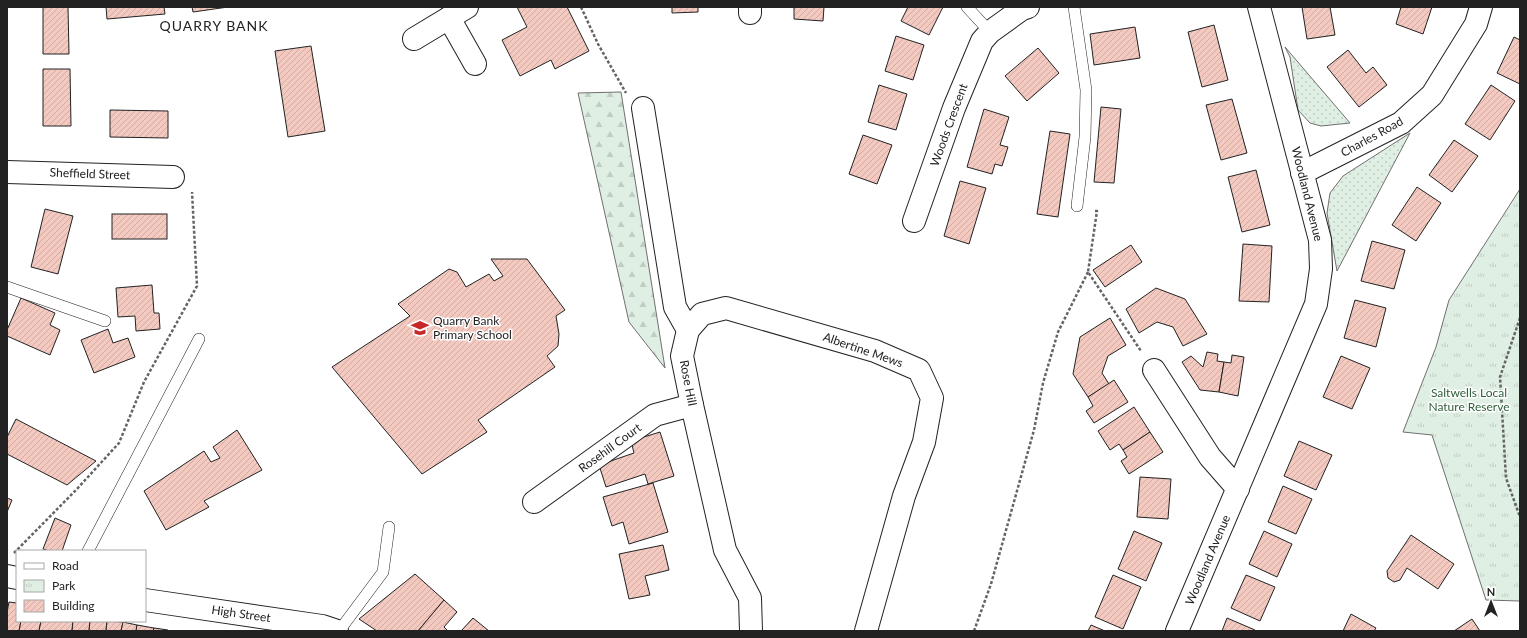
<svg xmlns="http://www.w3.org/2000/svg" width="1527" height="638" font-family="Lato,sans-serif">
<defs>
<pattern id="grass-dots" width="8" height="8" patternUnits="userSpaceOnUse"><rect width="8" height="8" fill="#e0efe3"/><path d="M2 2h.1M6 6h.1" fill="none" stroke="#c0cdc2" stroke-width="1.8" stroke-linecap="round"/></pattern>
<pattern id="forest-firs" width="22" height="20" patternUnits="userSpaceOnUse"><rect width="22" height="20" fill="#e0efe3"/><path d="M5 1l3.5 6h-7zM16 11l3.5 6h-7z" fill="#c0cdc2"/></pattern>
<pattern id="park-tufts" width="24" height="20" patternUnits="userSpaceOnUse"><rect width="24" height="20" fill="#e0efe3"/><path d="M3 7l-1-3M5 7V3M7 7l1-3M15 17l-1-3M17 17v-4M19 17l1-3" fill="none" stroke="#c0cdc2"/></pattern>
<pattern id="building-hatch" width="6" height="6" patternUnits="userSpaceOnUse"><rect width="6" height="6" fill="#f3c9c0"/><path d="M-1 1l2-2M0 6l6-6M5 7l2-2" fill="none" stroke="#d0aca5"/></pattern>
</defs>
<rect width="100%" height="100%" fill="#fff"/>
<g fill="url(#grass-dots)" stroke="#6f6f6f">
<path d="M 1285,47 L 1350,123 L 1321,126 L 1310,123 L 1298,110 L 1290,57 Z"/>
<path d="M 1410,133 L 1337,271 L 1327,213 L 1330,193 L 1343,176 Z"/>
</g>
<path fill="url(#forest-firs)" stroke="#6f6f6f" d="M 621,92 L 665,368 L 629,322 L 578,93 Z"/>
<path fill="url(#park-tufts)" stroke="#6f6f6f" d="M 1520,189 L 1520,601 L 1486,600 L 1432,435 L 1403,432 L 1436,347 L 1449,300 Z"/>
<g fill="url(#building-hatch)" stroke="#222">
<path d="M 43,7 L 68,7 L 69,54 L 43,54 Z"/>
<path d="M 106,7 L 164,7 L 165,14 L 107,19 Z"/>
<path d="M 192,7 L 228,7 L 193,12 Z"/>
<path d="M 517,7 L 567,7 L 589,51 L 555,69 L 551,60 L 520,76 L 502,40 L 527,27 Z"/>
<path d="M 672,7 L 698,7 L 698,12 L 672,13 Z"/>
<path d="M 794,7 L 824,7 L 823,21 L 794,19 Z"/>
<path d="M 908,7 L 943,7 L 929,35 L 901,21 Z"/>
<path d="M 1302,7 L 1330,7 L 1335,35 L 1307,39 Z"/>
<path d="M 1401,7 L 1432,7 L 1423,34 L 1396,24 Z"/>
<path d="M 1214,25 L 1228,80 L 1202,87 L 1188,32 Z"/>
<path d="M 1135,27 L 1140,58 L 1094,65 L 1090,34 Z"/>
<path d="M 896,36 L 924,45 L 913,80 L 885,71 Z"/>
<path d="M 1514,37 L 1520,40 L 1520,84 L 1497,73 Z"/>
<path d="M 311,46 L 325,131 L 288,137 L 275,51 Z"/>
<path d="M 1038,48 L 1059,73 L 1027,101 L 1005,76 Z"/>
<path d="M 1348,50 L 1366,73 L 1373,67 L 1387,85 L 1359,107 L 1327,67 Z"/>
<path d="M 43,69 L 70,69 L 71,126 L 43,126 Z"/>
<path d="M 879,85 L 907,94 L 896,130 L 868,122 Z"/>
<path d="M 1491,85 L 1515,101 L 1490,140 L 1465,124 Z"/>
<path d="M 1232,99 L 1247,153 L 1221,160 L 1206,105 Z"/>
<path d="M 1101,107 L 1121,109 L 1114,183 L 1094,182 Z"/>
<path d="M 984,109 L 1009,117 L 1000,145 L 1008,147 L 1002,166 L 995,164 L 992,174 L 967,167 Z"/>
<path d="M 110,110 L 168,111 L 168,138 L 110,137 Z"/>
<path d="M 1050,131 L 1070,134 L 1058,217 L 1037,214 Z"/>
<path d="M 863,135 L 892,145 L 877,184 L 849,174 Z"/>
<path d="M 1454,140 L 1478,156 L 1452,192 L 1429,175 Z"/>
<path d="M 1256,170 L 1270,225 L 1242,232 L 1228,177 Z"/>
<path d="M 960,181 L 986,188 L 969,244 L 944,236 Z"/>
<path d="M 1417,187 L 1441,203 L 1416,241 L 1392,225 Z"/>
<path d="M 45,209 L 73,216 L 58,274 L 31,267 Z"/>
<rect x="112" y="214" width="55" height="25"/>
<path d="M 1372,241 L 1405,250 L 1394,289 L 1361,281 Z"/>
<path d="M 1243,244 L 1272,246 L 1269,302 L 1239,301 Z"/>
<path d="M 1131,245 L 1142,262 L 1105,287 L 1093,270 Z"/>
<path d="M 491,259 L 527,259 L 565,310 L 556,316 L 559,334 L 558,346 L 547,356 L 555,367 L 478,420 L 487,432 L 422,474 L 332,367 L 410,316 L 398,304 L 449,269 L 457,272 L 466,287 L 489,274 L 494,281 L 503,276 Z"/>
<path d="M 152,285 L 154,313 L 159,313 L 160,329 L 136,331 L 135,316 L 118,317 L 116,288 Z"/>
<path d="M 1156,288 L 1185,299 L 1207,334 L 1183,346 L 1173,327 L 1157,322 L 1139,333 L 1126,309 Z"/>
<path d="M 21,298 L 55,313 L 50,325 L 60,330 L 50,355 L 7,336 L 7,330 Z"/>
<path d="M 1355,300 L 1386,308 L 1376,347 L 1344,338 Z"/>
<path d="M 1110,318 L 1126,345 L 1108,356 L 1102,373 L 1109,384 L 1088,397 L 1073,374 L 1080,337 Z"/>
<path d="M 108,329 L 113,343 L 128,338 L 135,357 L 94,373 L 81,340 Z"/>
<path d="M 1207,352 L 1218,354 L 1217,361 L 1224,362 L 1219,392 L 1200,390 L 1182,362 L 1191,356 L 1203,367 Z"/>
<path d="M 1232,355 L 1244,357 L 1238,396 L 1219,392 L 1224,362 L 1231,363 Z"/>
<path d="M 1341,356 L 1370,368 L 1352,409 L 1323,397 Z"/>
<path d="M 1114,380 L 1128,402 L 1094,423 L 1086,411 L 1093,406 L 1088,397 Z"/>
<path d="M 1134,407 L 1150,432 L 1123,450 L 1119,444 L 1110,450 L 1098,431 Z"/>
<path d="M 16,419 L 96,461 L 67,485 L 7,454 L 7,437 Z"/>
<path d="M 237,430 L 262,470 L 204,501 L 209,507 L 166,530 L 144,491 L 204,451 L 211,462 L 220,458 L 213,447 Z"/>
<path d="M 660,432 L 674,476 L 648,484 L 645,474 L 606,487 L 599,465 L 634,453 L 631,441 Z"/>
<path d="M 1150,432 L 1163,452 L 1129,474 L 1121,461 L 1127,457 L 1123,450 Z"/>
<path d="M 1299,441 L 1332,455 L 1316,490 L 1284,476 Z"/>
<path d="M 1140,477 L 1171,479 L 1168,519 L 1137,517 Z"/>
<path d="M 653,483 L 668,532 L 629,544 L 623,522 L 612,526 L 603,497 Z"/>
<path d="M 1283,486 L 1312,499 L 1296,534 L 1268,522 Z"/>
<path d="M 7,498 L 12,500 L 7,512 Z"/>
<path d="M 55,518 L 71,525 L 62,551 L 49,551 L 43,549 Z"/>
<path d="M 1134,531 L 1162,543 L 1146,581 L 1118,569 Z"/>
<path d="M 1264,531 L 1292,544 L 1277,577 L 1249,564 Z"/>
<path d="M 1411,535 L 1454,564 L 1438,589 L 1407,568 L 1400,580 L 1394,582 L 1388,578 L 1387,571 Z"/>
<path d="M 663,545 L 669,570 L 645,576 L 650,595 L 629,599 L 619,554 Z"/>
<path d="M 415,574 L 444,600 L 418,631 L 377,631 L 359,619 Z"/>
<path d="M 1113,575 L 1141,587 L 1123,629 L 1095,617 Z"/>
<path d="M 1246,575 L 1275,587 L 1260,621 L 1231,608 Z"/>
<path d="M 444,600 L 457,612 L 444,627 L 448,631 L 418,631 Z"/>
<path d="M 9,602 L 17,603 L 17,621 L 21,621 L 19,631 L 7,631 L 7,612 Z"/>
<path d="M 1351,614 L 1376,628 L 1374,631 L 1343,631 Z"/>
<path d="M 473,618 L 489,631 L 461,631 Z"/>
<path d="M 1227,618 L 1255,630 L 1255,631 L 1222,631 Z"/>
<path d="M 1472,619 L 1480,631 L 1454,631 Z"/>
<path d="M 21,621 L 41,621 L 39,631 L 19,631 Z"/>
<path d="M 41,621 L 73,621 L 72,631 L 39,631 Z"/>
<path d="M 73,621 L 90,621 L 89,631 L 72,631 Z"/>
<path d="M 90,621 L 107,621 L 106,631 L 89,631 Z"/>
<path d="M 107,621 L 123,622 L 121,631 L 106,631 Z"/>
<path d="M 123,622 L 137,625 L 136,631 L 121,631 Z"/>
<path d="M 137,625 L 154,628 L 153,631 L 136,631 Z"/>
<path d="M 1091,625 L 1105,631 L 1088,631 Z"/>
<path d="M 154,628 L 168,630 L 168,631 L 153,631 Z"/>
</g>
<g fill="none" stroke-linecap="round" stroke-linejoin="round">
<g stroke="#222" stroke-width="12">
<g id="lane">
<path d="M 967,7 L 990,32"/>
<path d="M 1074,7 L 1086,90 L 1085,137 L 1077,206"/>
<path d="M 7,287 L 105,321"/>
<path d="M 88,551 L 199,339"/>
<path d="M 339,631 L 383,572 L 389,527"/>
</g>
</g>
<g stroke="#222" stroke-width="24">
<g id="street">
<path d="M 750,13 L 750,7"/>
<path d="M 449,18 L 475,64"/>
<path d="M 414,39 L 467,7"/>
<path d="M 643,108 L 675,307 L 688,330 L 682,356 L 692,405 L 725,550 L 750,598 L 751,631"/>
<path d="M 7,172 L 173,177"/>
<path d="M 1302,173 L 1401,123 L 1432,95 L 1476,24 L 1481,7"/>
<path d="M 914,221 L 954,108 L 982,41 L 990,32 L 1022,9 L 1028,7"/>
<path d="M 688,330 L 702,314 L 726,308 L 875,351 L 919,370 L 932,398 L 924,442 L 904,496 L 866,631"/>
<path d="M 1154,370 L 1210,457 L 1238,489"/>
<path d="M 534,502 L 655,415 L 692,405"/>
<path d="M 1177,631 L 1316,304 L 1321,269 L 1320,240 L 1259,7"/>
</g>
</g>
<g stroke="#222" stroke-width="24">
<g id="primary">
<path d="M 7,576 L 17,578"/>
<path d="M 145,600 L 322,626 L 337,631"/>
</g>
</g>
<g stroke="#646464" stroke-width="2.5" stroke-dasharray="3 2" stroke-linecap="butt">
<path d="M 581,7 L 598,44 L 626,93"/>
<path d="M 1095,211 L 1097,211 L 1088,272 L 1141,351"/>
<path d="M 1520,318 L 1500,377 L 1506,478 L 1520,517"/>
<path d="M 14,553 L 76,490 L 119,443 L 144,382 L 197,286 L 192,192"/>
<path d="M 974,631 L 991,584 L 1034,430 L 1043,383 L 1058,332 L 1088,272"/>
</g>
<use href="#lane" stroke="#fff" stroke-width="11"/>
<use href="#street" stroke="#fff" stroke-width="22"/>
<use href="#primary" stroke="#fff" stroke-width="22"/>
</g>
<defs>
<g id="school-bare" transform="scale(1.38)"><path d="M0-5L7-2L0 1L-7-2ZM-4 1L0 2.5L4 1V4Q0 6-4 4Z" fill="#c62828" stroke="#fff" stroke-width="2.5" paint-order="stroke"/></g>
</defs>
<g fill-rule="evenodd">
<use href="#school-bare" x="420" y="328"/>
</g>
<g text-anchor="middle" stroke-width="3" stroke-linejoin="round" paint-order="stroke">
<g font-size="12" fill="#222" stroke="#fff">
<text transform="translate(949 125) rotate(-70)" y="4">Woods Crescent</text>
<text transform="translate(1372 137) rotate(-29)" y="4">Charles Road</text>
<text transform="translate(90 174) rotate(2)" y="4">Sheffield Street</text>
<text transform="translate(1307 194) rotate(76)" y="4">Woodland Avenue</text>
<text transform="translate(863 350) rotate(19)" y="4">Albertine Mews</text>
<text transform="translate(688 383) rotate(79)" y="4">Rose Hill</text>
<text transform="translate(610 448) rotate(-36)" y="4">Rosehill Court</text>
<text transform="translate(1208 560) rotate(-67)" y="4">Woodland Avenue</text>
<text transform="translate(241 614) rotate(8)" y="4">High Street</text>
</g>
<g font-size="12" fill="#222" stroke="#fff" text-anchor="start">
<text x="433" y="325">Quarry Bank<tspan x="433" dy="14">Primary School</tspan></text>
</g>
<g font-size="12" fill="#2f5e38" stroke="#fff">
<text x="1469" y="397">Saltwells Local<tspan x="1469" dy="14">Nature Reserve</tspan></text>
</g>
<g font-size="14" letter-spacing="1" fill="#222" stroke="#fff">
<text x="214" y="31">QUARRY BANK</text>
</g>
</g>
<rect width="1527" height="638" fill="none" stroke="#222222" stroke-width="16"/>
<rect x="16" y="550" width="130" height="72" fill="#ffffff" stroke="#a7a7a7"/>
<rect x="24" y="563" width="20" height="6" fill="#ffffff" stroke="#a7a7a7"/>
<text x="52" y="570" font-size="12" fill="#222222">Road</text>
<rect x="24" y="580" width="20" height="12" fill="url(#park-tufts)" stroke="#a7a7a7"/>
<text x="52" y="590" font-size="12" fill="#222222">Park</text>
<rect x="24" y="600" width="20" height="12" fill="url(#building-hatch)" stroke="#a7a7a7"/>
<text x="52" y="610" font-size="12" fill="#222222">Building</text>
<g transform="translate(1491 602)" stroke="#ffffff" stroke-width="3" paint-order="stroke">
<path d="M0-3L7 15L0 10L-7 15Z" fill="#222222"/>
<text y="-6" font-size="11" font-weight="bold" text-anchor="middle" fill="#222222">N</text>
</g>
</svg>
